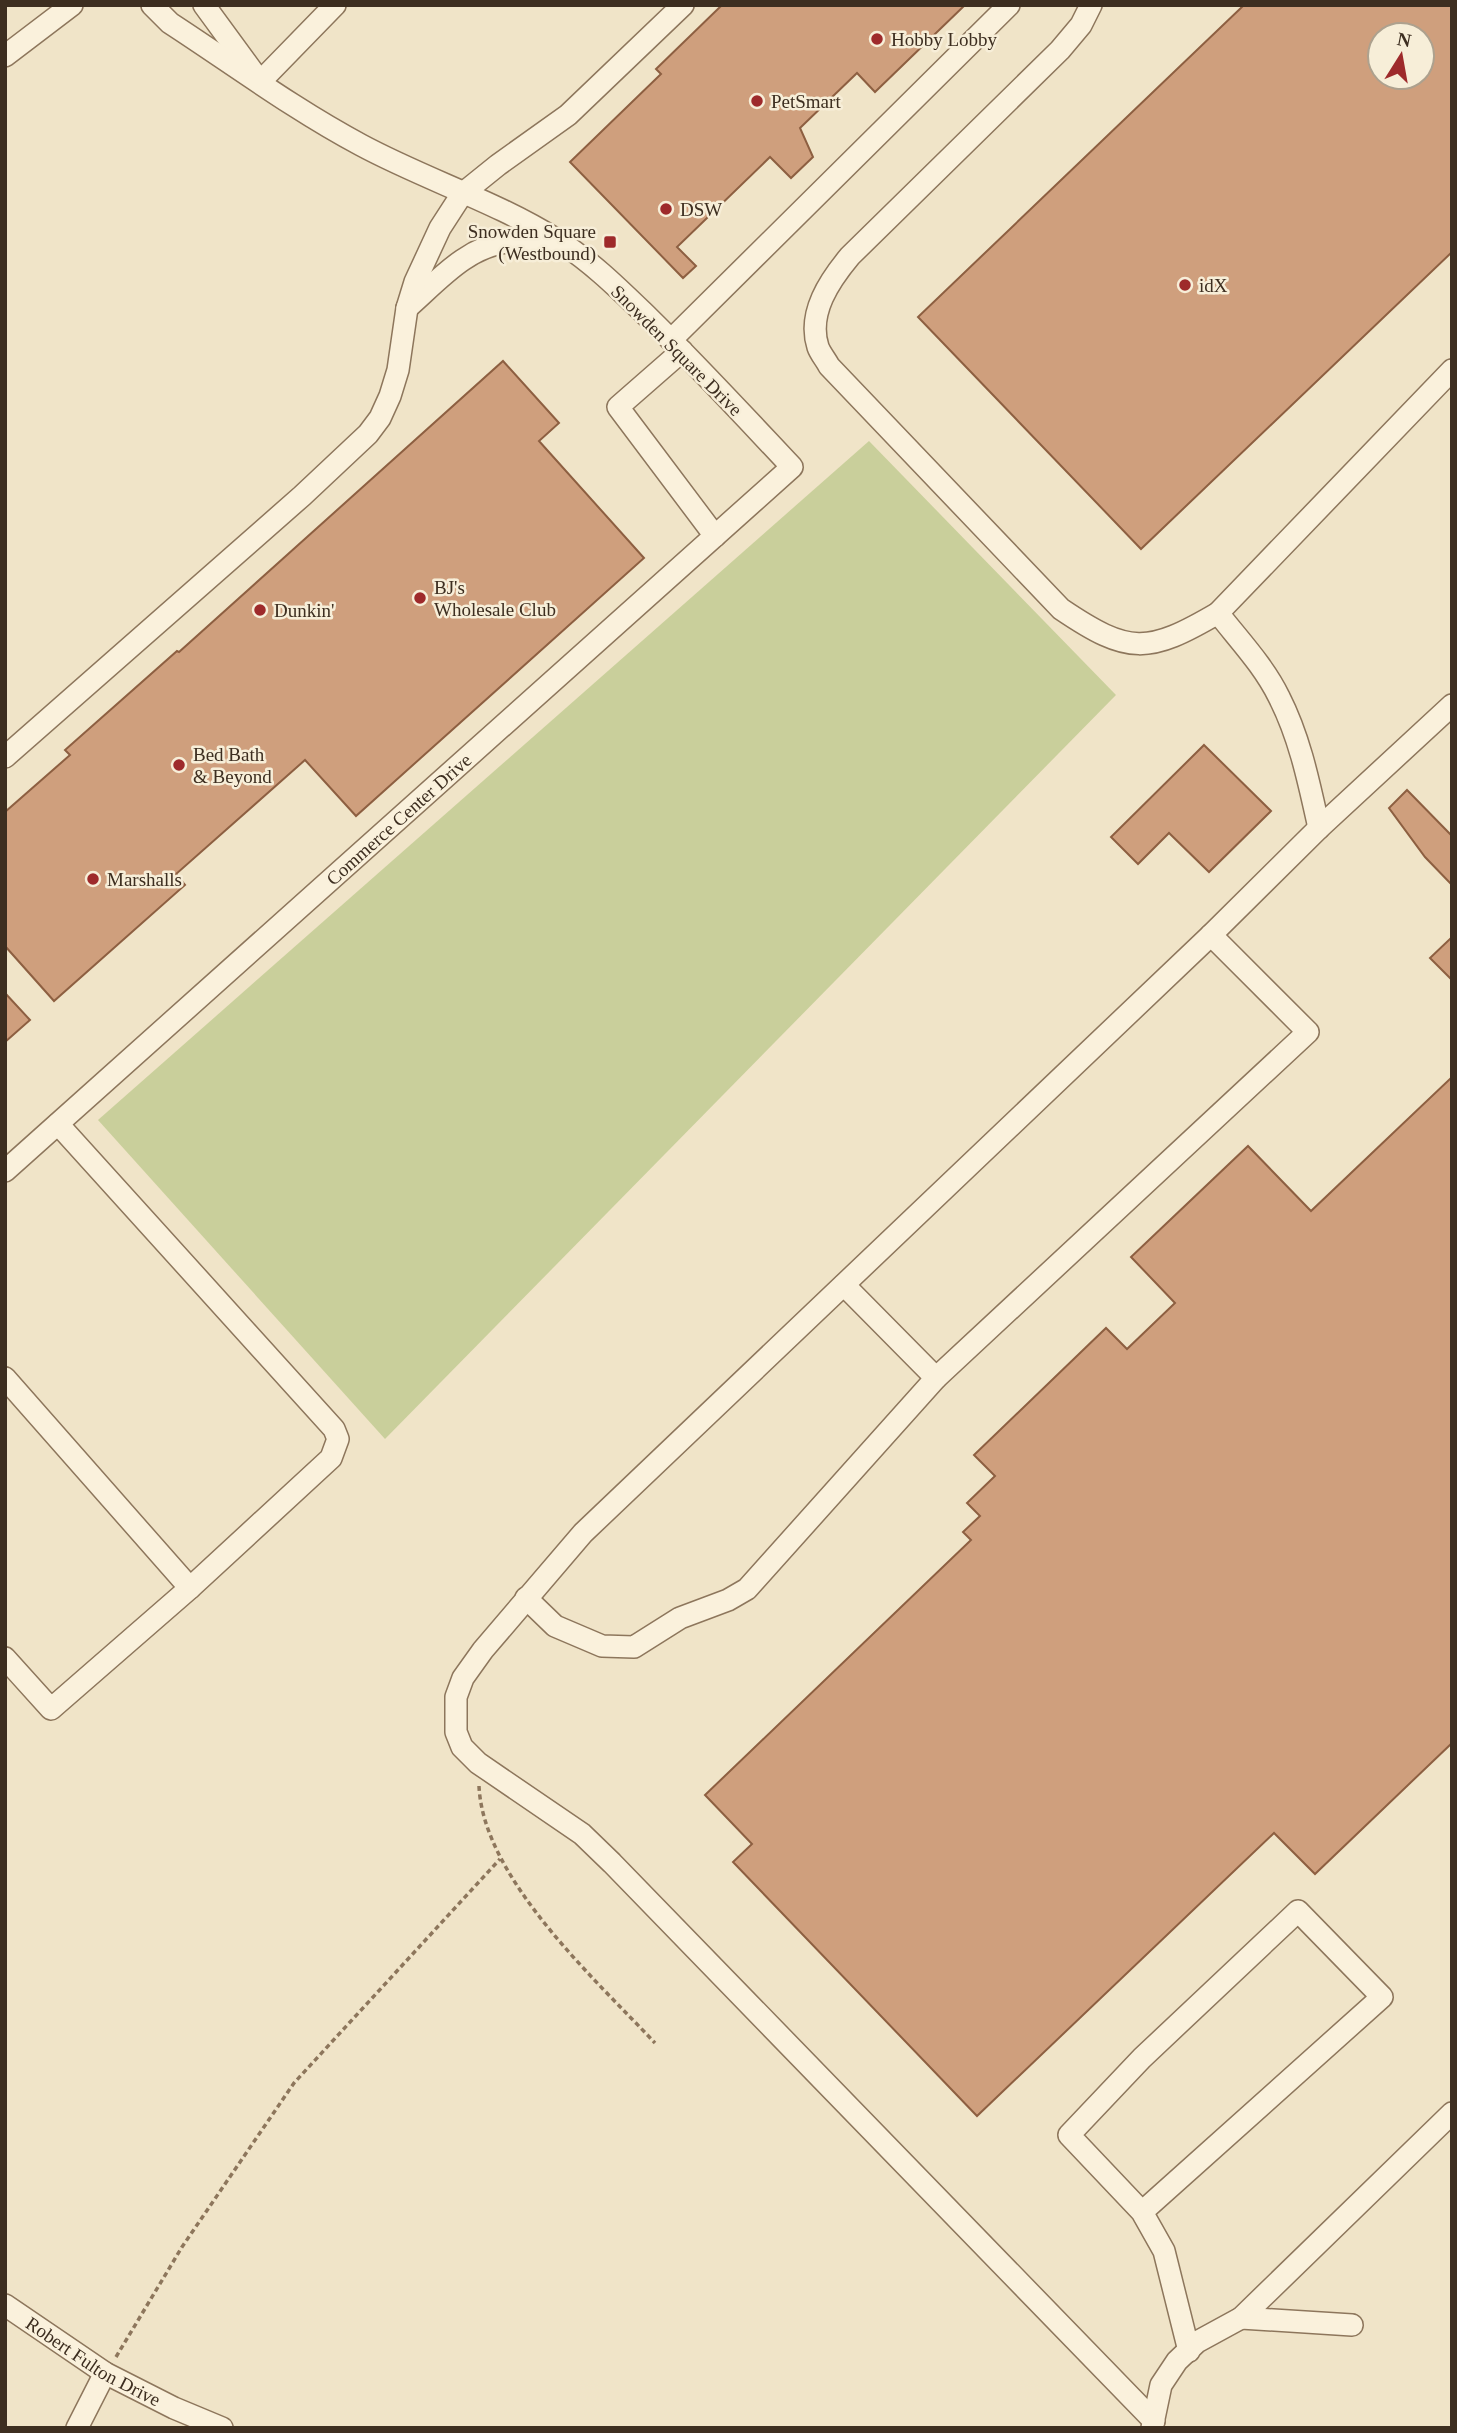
<svg xmlns="http://www.w3.org/2000/svg" width="1457" height="2433" font-family="'Times New Roman',serif">
<rect width="100%" height="100%" fill="#f0e4c8"/>
<path fill="#c9cf9b" d="M 869,441 L 1116,695 L 385,1439 L 98,1120 Z"/>
<g fill="#cf9f7d" stroke="#8d5f41" stroke-width="2" fill-rule="evenodd">
<path d="M 722,5 L 965,5 L 875,92 L 857,73 L 800,128 L 813,157 L 791,178 L 770,157 L 677,247 L 696,266 L 683,278 L 570,162 L 661,74 L 656,69 Z"/>
<path d="M 1244,5 L 1452,5 L 1452,252 L 1141,549 L 918,317 ZM 1380,35 L 1422,35 L 1422,77 L 1380,77 Z"/>
<path d="M 503,361 L 559,423 L 539,441 L 644,558 L 356,816 L 305,760 L 176,874 L 185,885 L 54,1001 L 5,946 L 5,812 L 70,755 L 65,750 L 177,651 L 179,652 Z"/>
<path d="M 1204,745 L 1271,811 L 1209,872 L 1169,833 L 1138,864 L 1111,837 Z"/>
<path d="M 1407,790 L 1452,836 L 1452,885 L 1425,857 L 1389,808 Z"/>
<path d="M 1452,937 L 1452,980 L 1430,958 Z"/>
<path d="M 5,993 L 30,1020 L 5,1042 Z"/>
<path d="M 1452,1077 L 1452,1743 L 1315,1874 L 1274,1833 L 977,2116 L 733,1862 L 752,1844 L 705,1795 L 971,1540 L 963,1532 L 980,1516 L 967,1503 L 995,1476 L 974,1455 L 1106,1328 L 1127,1349 L 1175,1303 L 1131,1257 L 1248,1146 L 1311,1211 Z"/>
</g>
<g fill="none" stroke-linecap="round" stroke-linejoin="round">
<g stroke="#8d765c" stroke-width="24">
<g id="minor">
<path d="M 204,5 L 253,72"/>
<path d="M 1091,5 L 1081,25 L 1060,50 L 850,256 C 830,280 807,313 818,347 C 820,353 826,360 829,366 L 1061,609 C 1129,655 1148,654 1218,613 L 1452,370"/>
<path d="M 5,56 L 72,5"/>
<path d="M 260,82 L 335,5"/>
<path d="M 407,308 C 437,282 466,247 507,242 C 523,239 541,241 557,240"/>
<path d="M 671,340 L 1009,5"/>
<path d="M 682,351 L 618,407 L 715,536"/>
<path d="M 1218,613 C 1239,640 1264,666 1279,697 C 1300,738 1309,783 1319,828"/>
<path d="M 5,757 L 302,496 L 368,434 L 380,418 L 390,396 L 398,370 L 407,308 L 415,282 L 440,228 L 462,194 L 498,165 L 568,115 L 683,5"/>
<path id="s1" d="M 5,1171 L 792,467 C 745,417 698,366 649,318 C 620,290 591,261 557,240 C 497,202 424,179 361,145 C 295,110 233,64 170,23 L 152,5"/>
<path d="M 844,1285 L 936,1378"/>
<path d="M 5,1378 L 190,1588"/>
<path d="M 526,1598 L 555,1626 L 602,1646 L 634,1647 L 680,1618 L 728,1600 L 747,1589 L 936,1378 L 1308,1032 L 1211,935"/>
<path d="M 5,1658 L 51,1709 L 190,1588 L 331,1458 L 338,1439 L 334,1429 L 58,1124"/>
<path d="M 1142,2212 L 1382,1997 L 1298,1911 L 1142,2058 L 1069,2135 L 1142,2212 L 1164,2251 L 1189,2351"/>
<path id="s2" d="M 5,2305 L 105,2373 L 174,2408 L 222,2428"/>
<path d="M 1241,2318 L 1352,2325"/>
<path d="M 1154,2421 L 612,1863 L 582,1834 L 478,1763 L 462,1747 L 456,1732 L 456,1697 L 463,1678 L 483,1650 L 583,1533 L 1211,935 L 1319,828 L 1452,705"/>
<path d="M 77,2428 L 105,2373"/>
<path d="M 1152,2428 L 1161,2385 L 1177,2361 L 1197,2342 L 1241,2318 L 1452,2113"/>
</g>
</g>
<g stroke="#8d765c" stroke-width="3.5" stroke-dasharray="5 3.5" stroke-linecap="butt">
<path d="M 479,1786 C 483,1878 595,1979 655,2043"/>
<path d="M 116,2357 L 182,2247 L 294,2083 L 500,1859"/>
</g>
<use href="#minor" stroke="#faf1dc" stroke-width="21"/>
</g>
<g fill="#9e2a2b" stroke="#f7eed8" stroke-width="2.5">
<circle cx="877" cy="39" r="7"/>
<circle cx="757" cy="101" r="7"/>
<circle cx="666" cy="209" r="7"/>
<rect x="603" y="235" width="14" height="14" rx="3.5"/>
<circle cx="1185" cy="285" r="7"/>
<circle cx="420" cy="598" r="7"/>
<circle cx="260" cy="610" r="7"/>
<circle cx="179" cy="765" r="7"/>
<circle cx="93" cy="879" r="7"/>
</g>
<g text-anchor="middle" stroke-width="5" stroke-linejoin="round" paint-order="stroke">
<g font-size="19" fill="#3d2e20" stroke="#f7eed8" text-anchor="start">
<text x="891" y="46">Hobby Lobby</text>
<text x="771" y="108">PetSmart</text>
<text x="680" y="216">DSW</text>
<text x="596" y="238" text-anchor="end">Snowden Square<tspan x="596" dy="22">(Westbound)</tspan></text>
<text x="1199" y="292">idX</text>
<text x="434" y="594">BJ's<tspan x="434" dy="22">Wholesale Club</tspan></text>
<text x="274" y="617">Dunkin'</text>
<text x="193" y="761">Bed Bath<tspan x="193" dy="22">&amp; Beyond</tspan></text>
<text x="107" y="886">Marshalls</text>
</g>
<g font-size="19" fill="#3d2e20" stroke="#f7eed8">
<text transform="translate(677 350) rotate(45)" y="7">Snowden Square Drive</text>
<text dy="7" stroke="none"><textPath href="#s1" startOffset="528">Commerce Center Drive</textPath></text>
<text dy="7" stroke="none"><textPath href="#s2" startOffset="105">Robert Fulton Drive</textPath></text>
</g>
</g>
<rect width="1457" height="2433" fill="none" stroke="#3d2e20" stroke-width="14"/>
<g transform="translate(1401 56) rotate(11)"><circle r="33" fill="#f7eed8" stroke="#ada18e" stroke-width="2"/>
<path d="M0-5L12 26L0 18L-12 26Z" fill="#9e2a2b"/>
<text y="-10" font-size="19" font-weight="bold" text-anchor="middle" fill="#3d2e20">N</text>
</g>
</svg>
